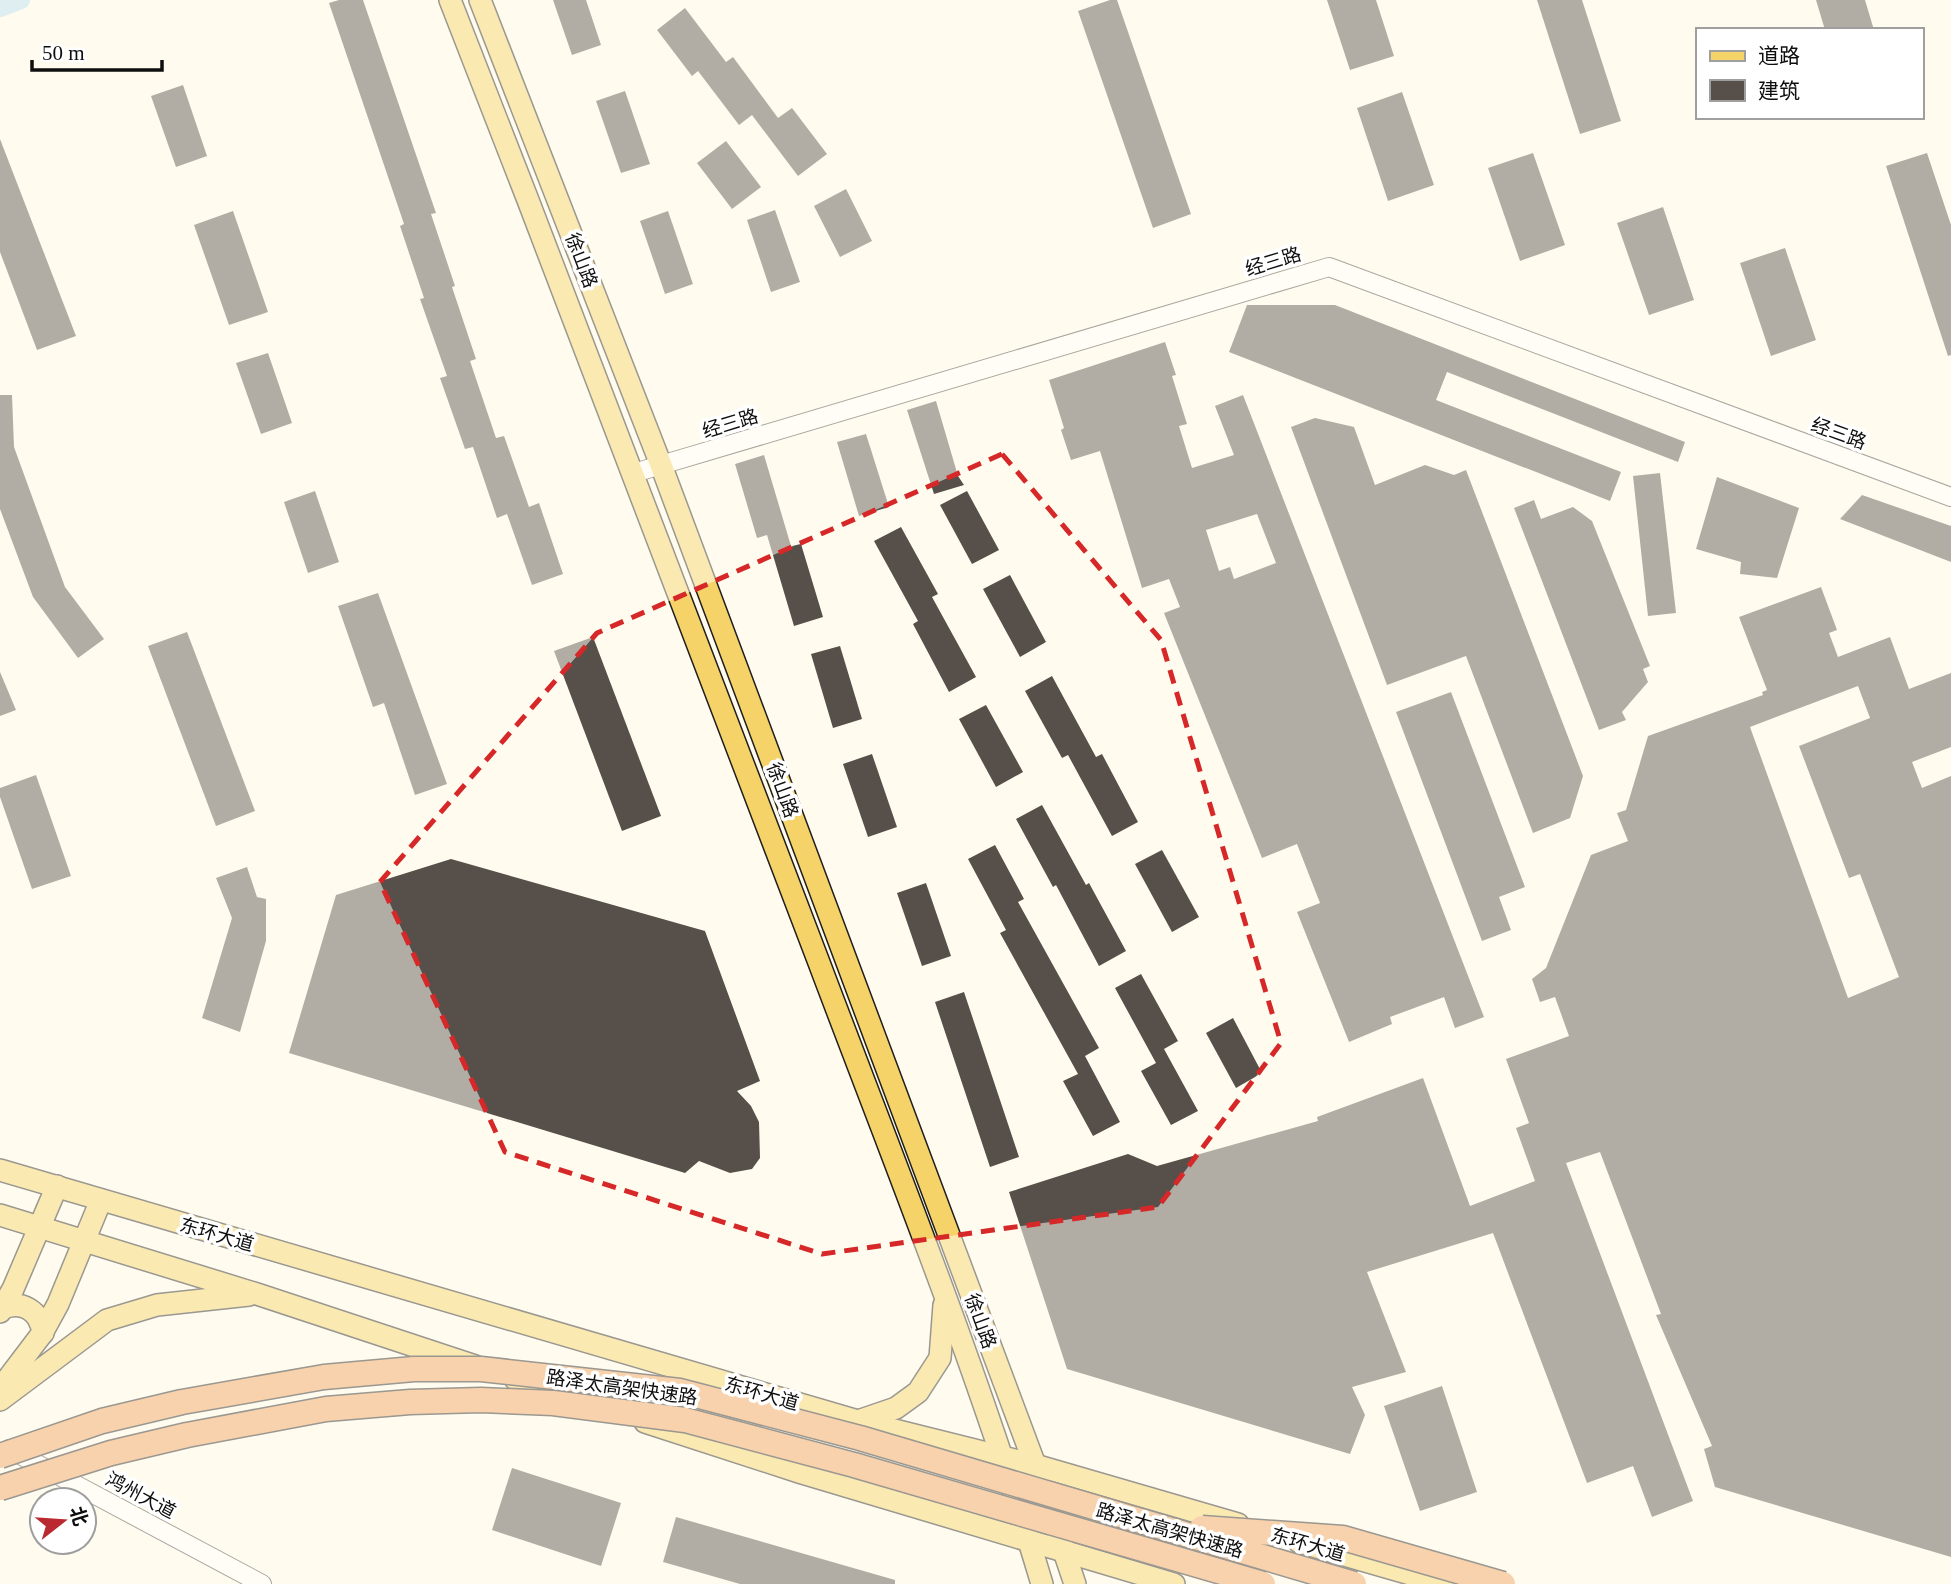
<svg xmlns="http://www.w3.org/2000/svg" width="1951" height="1584" font-family="'Times New Roman','Noto Sans SC',serif">
<rect width="100%" height="100%" fill="#fffcef"/>
<g fill="none" stroke-linecap="round" stroke-linejoin="round">
<path stroke="#b5ddf4" stroke-width="18" d="M 0,8 L 21,0"/>
</g>
<g fill="#564f4a" fill-rule="evenodd">
<path d="M 339,0 L 363,0 L 436,213 L 431,214 L 455,286 L 452,287 L 476,359 L 470,361 L 496,438 L 504,436 L 529,507 L 539,503 L 563,574 L 532,585 L 507,514 L 497,518 L 473,447 L 465,449 L 440,378 L 447,376 L 420,299 L 424,298 L 400,226 L 404,224 L 329,3 Z"/>
<path d="M 553,0 L 586,0 L 601,45 L 572,55 Z"/>
<path d="M 1110,0 L 1117,0 L 1191,214 L 1153,228 L 1078,11 Z"/>
<path d="M 1327,0 L 1376,0 L 1394,56 L 1350,70 Z"/>
<path d="M 1537,0 L 1582,0 L 1621,121 L 1580,134 Z"/>
<path d="M 1816,0 L 1865,0 L 1874,30 L 1825,30 Z"/>
<path d="M 685,8 L 726,62 L 733,57 L 778,118 L 792,108 L 827,154 L 798,176 L 752,115 L 739,125 L 698,71 L 692,76 L 657,30 Z"/>
<path d="M 183,85 L 207,156 L 176,167 L 151,96 Z"/>
<path d="M 625,91 L 650,164 L 621,173 L 596,101 Z"/>
<path d="M 1402,92 L 1434,185 L 1388,201 L 1357,108 Z"/>
<path d="M 0,139 L 76,336 L 37,350 L 0,252 Z"/>
<path d="M 726,141 L 761,187 L 732,209 L 697,163 Z"/>
<path d="M 1533,153 L 1565,245 L 1520,261 L 1488,168 Z"/>
<path d="M 1927,153 L 1951,225 L 1951,355 L 1948,356 L 1886,166 Z"/>
<path d="M 846,189 L 872,241 L 840,257 L 814,206 Z"/>
<path d="M 1663,207 L 1694,300 L 1649,315 L 1617,223 Z"/>
<path d="M 775,210 L 800,282 L 771,292 L 747,220 Z"/>
<path d="M 233,211 L 268,312 L 229,325 L 194,225 Z"/>
<path d="M 668,211 L 693,284 L 665,294 L 640,221 Z"/>
<path d="M 1785,248 L 1816,340 L 1771,356 L 1740,263 Z"/>
<path d="M 1247,305 L 1335,305 L 1685,442 L 1678,462 L 1447,372 L 1436,400 L 1621,472 L 1610,501 L 1229,352 Z"/>
<path d="M 1165,342 L 1176,375 L 1172,376 L 1187,424 L 1179,426 L 1192,468 L 1234,455 L 1215,406 L 1243,395 L 1484,1017 L 1455,1028 L 1444,997 L 1390,1017 L 1392,1024 L 1349,1042 L 1297,912 L 1320,903 L 1297,844 L 1262,858 L 1164,613 L 1180,607 L 1169,579 L 1142,588 L 1100,451 L 1071,460 L 1061,430 L 1064,428 L 1049,380 ZM 1257,514 L 1276,563 L 1234,579 L 1230,567 L 1219,571 L 1206,530 Z"/>
<path d="M 268,353 L 292,423 L 261,434 L 236,363 Z"/>
<path d="M 0,395 L 12,395 L 14,447 L 65,587 L 104,639 L 78,658 L 33,597 L 0,509 Z"/>
<path d="M 936,401 L 958,476 L 964,485 L 934,494 L 907,410 Z"/>
<path d="M 1315,418 L 1354,427 L 1375,485 L 1425,465 L 1454,475 L 1466,470 L 1583,776 L 1570,818 L 1533,833 L 1466,656 L 1387,685 L 1291,427 Z"/>
<path d="M 866,434 L 889,507 L 859,516 L 837,442 Z"/>
<path d="M 764,455 L 791,546 L 801,544 L 823,617 L 794,626 L 767,535 L 757,538 L 735,464 Z"/>
<path d="M 1660,473 L 1676,613 L 1648,616 L 1633,476 Z"/>
<path d="M 1717,477 L 1799,508 L 1777,578 L 1740,574 L 1741,562 L 1696,549 Z"/>
<path d="M 315,491 L 339,562 L 308,573 L 284,502 Z"/>
<path d="M 967,491 L 999,550 L 972,564 L 940,505 Z"/>
<path d="M 1862,495 L 1951,526 L 1951,562 L 1840,519 Z"/>
<path d="M 1534,500 L 1541,519 L 1573,507 L 1592,521 L 1650,666 L 1643,669 L 1648,682 L 1622,712 L 1626,720 L 1599,730 L 1514,508 Z"/>
<path d="M 901,527 L 938,594 L 932,597 L 976,677 L 949,692 L 913,624 L 918,621 L 874,541 Z"/>
<path d="M 1010,575 L 1046,642 L 1020,657 L 983,589 Z"/>
<path d="M 1821,587 L 1837,630 L 1829,633 L 1838,657 L 1890,637 L 1909,689 L 1951,673 L 1951,747 L 1912,762 L 1922,788 L 1951,776 L 1951,1557 L 1715,1487 L 1704,1449 L 1712,1446 L 1656,1315 L 1661,1314 L 1600,1152 L 1566,1163 L 1693,1501 L 1652,1517 L 1633,1466 L 1587,1483 L 1493,1233 L 1367,1272 L 1406,1372 L 1352,1387 L 1365,1415 L 1350,1454 L 1067,1369 L 1009,1192 L 1128,1154 L 1157,1166 L 1318,1121 L 1317,1117 L 1423,1078 L 1470,1206 L 1535,1181 L 1516,1128 L 1529,1123 L 1506,1059 L 1569,1036 L 1555,997 L 1540,1002 L 1532,979 L 1546,968 L 1591,855 L 1628,841 L 1617,813 L 1626,810 L 1648,736 L 1763,695 L 1762,692 L 1767,690 L 1739,617 ZM 1858,686 L 1870,718 L 1799,746 L 1849,878 L 1860,874 L 1899,977 L 1848,998 L 1750,727 Z"/>
<path d="M 378,593 L 447,784 L 415,795 L 384,703 L 373,707 L 338,606 Z"/>
<path d="M 187,632 L 255,811 L 216,826 L 148,646 Z"/>
<path d="M 593,637 L 661,816 L 622,831 L 554,651 Z"/>
<path d="M 840,646 L 862,719 L 833,728 L 811,654 Z"/>
<path d="M 0,672 L 16,710 L 0,716 Z"/>
<path d="M 1052,676 L 1096,757 L 1102,754 L 1138,822 L 1112,836 L 1068,755 L 1062,758 L 1025,691 Z"/>
<path d="M 1451,692 L 1525,887 L 1499,897 L 1511,930 L 1482,941 L 1396,712 Z"/>
<path d="M 986,705 L 1023,772 L 996,787 L 959,719 Z"/>
<path d="M 872,754 L 897,827 L 868,837 L 843,764 Z"/>
<path d="M 36,775 L 71,876 L 32,889 L 0,797 L 0,788 Z"/>
<path d="M 1042,805 L 1086,885 L 1089,883 L 1126,951 L 1099,966 L 1056,885 L 1053,887 L 1016,819 Z"/>
<path d="M 995,845 L 1024,899 L 1018,902 L 1099,1048 L 1085,1056 L 1120,1122 L 1093,1136 L 1063,1081 L 1078,1074 L 1000,933 L 1006,930 L 968,859 Z"/>
<path d="M 1162,850 L 1199,917 L 1172,932 L 1135,864 Z"/>
<path d="M 451,859 L 705,931 L 760,1081 L 737,1091 L 751,1106 L 759,1122 L 760,1158 L 752,1169 L 730,1173 L 699,1161 L 685,1173 L 289,1053 L 336,895 Z"/>
<path d="M 247,867 L 257,897 L 266,899 L 266,941 L 240,1032 L 202,1018 L 232,918 L 216,878 Z"/>
<path d="M 926,883 L 951,956 L 922,966 L 897,893 Z"/>
<path d="M 1141,974 L 1178,1041 L 1164,1049 L 1198,1111 L 1171,1125 L 1141,1071 L 1156,1063 L 1115,988 Z"/>
<path d="M 964,992 L 1019,1157 L 990,1167 L 935,1002 Z"/>
<path d="M 1233,1018 L 1262,1073 L 1236,1088 L 1206,1033 Z"/>
<path d="M 1442,1386 L 1477,1492 L 1420,1511 L 1384,1406 Z"/>
<path d="M 512,1468 L 621,1503 L 601,1566 L 492,1530 Z"/>
<path d="M 676,1517 L 895,1580 L 895,1584 L 740,1584 L 663,1562 Z"/>
</g>
<g fill="none" stroke-linecap="round" stroke-linejoin="round">
<g stroke="#414141" stroke-width="20">
<g id="minor">
<path d="M 634,473 L 1329,267 L 1951,497"/>
<path d="M 9,1449 L 262,1584"/>
</g>
</g>
<g stroke="#1f1f1f" stroke-width="24">
<g id="major">
<path d="M 450,0 C 575,319 697,639 818,960 C 896,1167 979,1372 1042,1584"/>
<path d="M 480,0 L 661,465 L 1035,1465 L 1075,1584"/>
<path d="M 0,1170 L 858,1421 L 1035,1465 L 1238,1524"/>
<path d="M 0,1215 L 257,1294 L 475,1366"/>
<path d="M 1,1309 C 22,1299 40,1311 43,1333"/>
<path d="M 0,1312 L 13,1289 L 57,1186"/>
<path d="M 515,1379 L 578,1400"/>
<path d="M 0,1389 L 41,1335 L 58,1304 L 101,1200"/>
<path d="M 0,1400 L 107,1320 L 157,1305 L 249,1295"/>
<path d="M 858,1421 L 896,1408 L 918,1392 L 940,1358 L 944,1305"/>
<path d="M 645,1422 L 802,1473 L 1174,1584"/>
<path d="M 1299,1542 L 1445,1584"/>
</g>
</g>
<use href="#minor" stroke="#fff" stroke-width="18"/>
<use href="#major" stroke="#f5d369" stroke-width="21"/>
<g stroke="#1f1f1f" stroke-width="27" stroke-linecap="butt">
<g id="highway-bridge">
<path d="M 0,1456 L 102,1421 L 182,1402 L 324,1377 L 414,1369 L 481,1369 L 680,1391 L 860,1438 L 1354,1584"/>
<path d="M 0,1488 L 111,1453 L 187,1435 L 326,1409 L 410,1402 L 481,1400 L 553,1403 L 685,1420 L 854,1465 L 1263,1584"/>
<path d="M 1202,1528 L 1343,1538 L 1503,1584"/>
</g>
</g>
<use href="#highway-bridge" stroke="#f09f5b" stroke-width="24"/>
</g>
<path d="M0 0H1951V1584H0ZM 1002,454 L 1161,640 L 1281,1043 L 1158,1207 L 822,1254 L 505,1152 L 380,882 L 597,633 Z" fill="#fffcef" fill-opacity=".55" fill-rule="evenodd"/>
<path fill="none" stroke="#d62828" stroke-width="5" stroke-dasharray="14 9" stroke-linejoin="round" d="M 1002,454 L 1161,640 L 1281,1043 L 1158,1207 L 822,1254 L 505,1152 L 380,882 L 597,633 Z"/>
<g text-anchor="middle" stroke-width="7" stroke-linejoin="round" paint-order="stroke">
<g font-size="19" fill="#0e0e0e" stroke="#fff">
<text transform="translate(582 260) rotate(69)" y="7">徐山路</text>
<text transform="translate(1273 261) rotate(-17)" y="7">经三路</text>
<text transform="translate(730 423) rotate(-17)" y="7">经三路</text>
<text transform="translate(1839 433) rotate(20)" y="7">经三路</text>
<text transform="translate(783 790) rotate(70)" y="7">徐山路</text>
<text transform="translate(217 1234) rotate(16)" y="7">东环大道</text>
<text transform="translate(981 1321) rotate(70)" y="7">徐山路</text>
<text transform="translate(622 1387) rotate(8)" y="7">路泽太高架快速路</text>
<text transform="translate(762 1393) rotate(16)" y="7">东环大道</text>
<text transform="translate(141 1495) rotate(28)" y="7">鸿州大道</text>
<text transform="translate(1170 1530) rotate(16)" y="7">路泽太高架快速路</text>
<text transform="translate(1308 1544) rotate(16)" y="7">东环大道</text>
</g>
</g>
<rect x="1696" y="28" width="228" height="91" fill="#ffffff" stroke="#9f9f9f" stroke-width="2"/>
<rect x="1710" y="51" width="35" height="10" fill="#f5d369" stroke="#9f9f9f" stroke-width="2"/>
<text x="1758" y="63" font-size="21" fill="#0e0e0e">道路</text>
<rect x="1710" y="80" width="35" height="21" fill="#564f4a" stroke="#9f9f9f" stroke-width="2"/>
<text x="1758" y="98" font-size="21" fill="#0e0e0e">建筑</text>
<g transform="translate(63 1521) rotate(73)"><circle r="33" fill="#ffffff" stroke="#9f9f9f" stroke-width="2"/>
<path d="M0-5L12 26L0 18L-12 26Z" fill="#ba2930"/>
<text y="-10" font-size="19" font-weight="bold" text-anchor="middle" fill="#0e0e0e">北</text>
</g>
<path d="M32 60v10h130v-10" fill="none" stroke="#0e0e0e" stroke-width="3.5"/>
<text x="42" y="60" font-size="21" fill="#0e0e0e" stroke="#ffffff" stroke-width="5" paint-order="stroke">50 m</text>
</svg>
